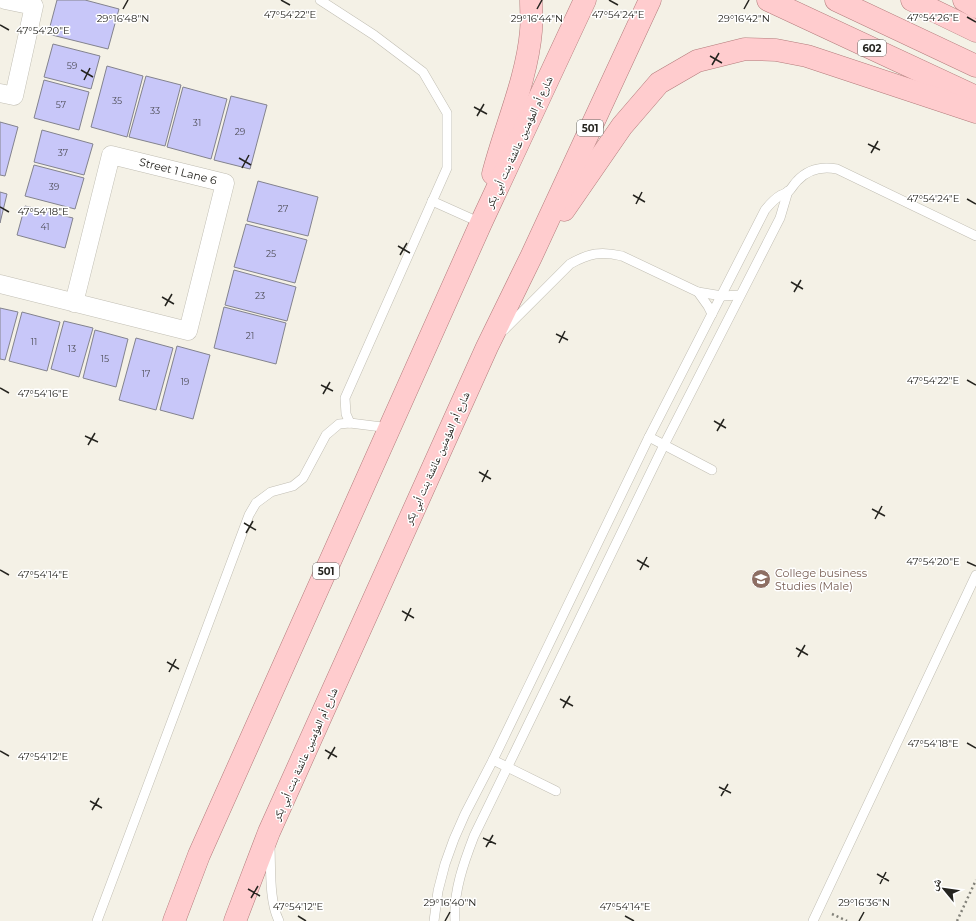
<svg xmlns="http://www.w3.org/2000/svg" width="976" height="921" font-family="Montserrat,'Noto Naskh Arabic',sans-serif">
<rect width="100%" height="100%" fill="#f4f1e6"/>
<g fill="#c8c7f9" stroke="#83838e">
<path d="M 57,0 L 85,0 L 119,9 L 108,49 L 48,34 Z"/>
<path d="M 53,44 L 100,56 L 91,89 L 44,77 Z"/>
<path d="M 107,66 L 143,76 L 127,137 L 91,127 Z"/>
<path d="M 146,76 L 181,85 L 165,146 L 129,137 Z"/>
<path d="M 44,80 L 89,92 L 79,130 L 34,118 Z"/>
<path d="M 183,87 L 227,99 L 211,159 L 167,147 Z"/>
<path d="M 231,96 L 267,105 L 250,169 L 214,160 Z"/>
<path d="M 0,122 L 18,127 L 5,176 L 0,175 Z"/>
<path d="M 42,130 L 93,144 L 84,175 L 34,162 Z"/>
<path d="M 34,165 L 84,178 L 75,209 L 25,196 Z"/>
<path d="M 258,181 L 318,197 L 308,236 L 247,221 Z"/>
<path d="M 0,192 L 7,194 L 0,223 Z"/>
<path d="M 25,206 L 73,218 L 65,248 L 17,235 Z"/>
<path d="M 246,224 L 307,240 L 295,283 L 234,267 Z"/>
<path d="M 234,270 L 296,287 L 287,321 L 225,305 Z"/>
<path d="M 224,307 L 286,323 L 276,364 L 214,348 Z"/>
<path d="M 0,308 L 18,312 L 5,360 L 0,359 Z"/>
<path d="M 22,312 L 60,322 L 47,371 L 9,361 Z"/>
<path d="M 64,321 L 93,328 L 79,377 L 51,369 Z"/>
<path d="M 95,330 L 128,339 L 116,387 L 83,378 Z"/>
<path d="M 136,338 L 173,348 L 156,410 L 119,400 Z"/>
<path d="M 177,346 L 210,355 L 193,419 L 160,410 Z"/>
</g>
<g fill="none" stroke-linecap="round" stroke-linejoin="round">
<g stroke="#c1beb3" stroke-width="10">
<g id="service">
<path d="M 320,0 L 374,35 L 423,72 L 447,113 L 447,168 L 345,398 L 346,414 L 350,423"/>
<path d="M 432,201 L 481,223"/>
<path d="M 698,292 L 708,306 L 712,314"/>
<path d="M 504,330 L 570,264 C 589,253 601,251 622,256 L 698,292 L 722,296 L 740,295"/>
<path d="M 649,437 L 712,470"/>
<path d="M 493,760 L 556,791"/>
<path d="M 270,847 C 271,869 269,901 279,921"/>
<path d="M 97,921 L 249,515 L 256,503 L 271,492 L 293,486 L 303,478 L 326,435 L 339,424 L 350,423 L 390,428"/>
<path d="M 434,921 L 438,891 L 445,864 L 454,839 L 465,814 L 493,760 L 649,437 L 765,210 C 769,205 774,199 781,195 C 783,194 787,193 789,191 C 792,188 794,184 797,181 C 808,169 821,166 837,169 L 976,236"/>
<path d="M 455,921 C 453,892 464,862 474,836 L 664,445 L 780,218 L 788,191"/>
<path d="M 813,921 L 976,575"/>
</g>
</g>
<g stroke="#c1beb3" stroke-width="19">
<g id="minor">
<path d="M 0,93 L 14,96 L 34,6 L 5,0"/>
<path d="M 0,284 L 188,331 L 225,183 L 111,155 L 74,303"/>
</g>
</g>
<g stroke="#b37b7b" stroke-width="23">
<g id="primary">
<path d="M 768,0 L 976,97"/>
<path d="M 836,0 L 976,66"/>
<path d="M 912,0 L 976,31"/>
<path d="M 964,0 L 976,7"/>
<path d="M 493,174 C 505,127 527,79 531,31 C 532,21 531,10 531,0"/>
<path d="M 564,210 L 622,126 L 659,83 L 697,61 L 745,49 L 776,50 L 807,56 L 976,112"/>
<path d="M 174,921 L 199,855 L 481,223 L 585,0"/>
<path d="M 235,921 L 269,832 L 487,347 L 531,257 L 650,0"/>
</g>
</g>
<g stroke="#828179" stroke-width="2.5" stroke-dasharray="2 3" stroke-linecap="butt">
<path d="M 832,914 L 847,921"/>
<path d="M 957,921 L 976,880"/>
</g>
<use href="#service" stroke="#fff" stroke-width="9"/>
<use href="#minor" stroke="#fff" stroke-width="18"/>
<use href="#primary" stroke="#ffccce" stroke-width="22"/>
</g>
<path fill="none" stroke="#25241f" stroke-width="1.5" d="M 281,0 L 290,5M 609,0 L 618,5M 123,9 L 128,0M 537,9 L 542,0M 744,9 L 749,0M 967,17 L 976,22M 0,25 L 9,30M 710,56 L 722,63M 712,65 L 719,53M 81,70 L 93,77M 84,80 L 90,68M 474,107 L 487,114M 477,116 L 484,104M 868,144 L 880,150M 871,153 L 878,141M 239,158 L 251,165M 242,168 L 249,155M 633,195 L 645,202M 967,199 L 976,204M 636,204 L 642,192M 0,207 L 9,212M 398,246 L 410,253M 400,255 L 407,243M 791,282 L 803,289M 794,292 L 801,280M 162,297 L 174,304M 165,306 L 172,294M 556,334 L 568,340M 559,343 L 565,331M 967,380 L 976,385M 321,385 L 333,391M 0,388 L 9,393M 323,394 L 330,382M 714,421 L 726,428M 717,431 L 724,419M 85,436 L 98,442M 88,445 L 95,433M 479,472 L 491,479M 482,482 L 488,470M 872,509 L 885,516M 875,519 L 882,506M 244,523 L 256,530M 246,533 L 253,521M 637,560 L 649,567M 967,562 L 976,566M 0,570 L 9,575M 640,570 L 647,557M 402,611 L 414,618M 405,621 L 411,608M 796,648 L 808,655M 798,657 L 805,645M 167,662 L 179,669M 169,672 L 176,659M 560,699 L 573,706M 563,708 L 570,696M 967,743 L 976,748M 325,750 L 337,757M 0,751 L 9,756M 328,759 L 335,747M 719,787 L 731,793M 721,796 L 728,784M 90,801 L 102,808M 92,810 L 99,798M 483,838 L 496,844M 486,847 L 493,835M 877,874 L 889,881M 880,884 L 886,872M 248,889 L 260,896M 251,898 L 258,886M 298,916 L 306,921M 625,916 L 634,921M 445,921 L 450,912M 859,921 L 864,912"/>
<defs>
<g id="school-disc" transform="scale(1)"><circle r="9.5" fill="#8d6e63" stroke="#fff"/><path d="M0-5L7-2L0 1L-7-2ZM-4 1L0 2.5L4 1V4Q0 6-4 4Z" fill="#fff"/></g>
</defs>
<g fill-rule="evenodd">
<use href="#school-disc" x="761" y="579"/>
</g>
<g text-anchor="middle" stroke-width="3" stroke-linejoin="round" paint-order="stroke">
<g font-size="9" fill="#4e4d56">
<text x="72" y="69">59</text>
<text x="117" y="104">35</text>
<text x="61" y="108">57</text>
<text x="155" y="114">33</text>
<text x="197" y="126">31</text>
<text x="240" y="135">29</text>
<text x="63" y="156">37</text>
<text x="54" y="190">39</text>
<text x="283" y="212">27</text>
<text x="45" y="230">41</text>
<text x="271" y="257">25</text>
<text x="260" y="299">23</text>
<text x="250" y="339">21</text>
<text x="34" y="345">11</text>
<text x="72" y="352">13</text>
<text x="105" y="362">15</text>
<text x="146" y="377">17</text>
<text x="185" y="385">19</text>
</g>
<g fill="#fff" stroke="#666662" stroke-width="1">
<rect x="858" y="40" width="28" height="16" rx="3"/>
<rect x="577" y="120" width="26" height="16" rx="3"/>
<rect x="313" y="563" width="26" height="16" rx="3"/>
</g>
<g font-size="10" font-weight="bold" fill="#25241f">
<text x="872" y="52">602</text>
<text x="590" y="132">501</text>
<text x="326" y="575">501</text>
</g>
<g font-size="11" fill="#25241f" stroke="#fff">
<text transform="translate(519 142) rotate(-65)" y="4">شارع أم المؤمنين عائشة بنت أبي بكر</text>
<text transform="translate(178 171) rotate(14)" y="4">Street 1 Lane 6</text>
<text transform="translate(437 458) rotate(-66)" y="4">شارع أم المؤمنين عائشة بنت أبي بكر</text>
<text transform="translate(305 754) rotate(-66)" y="4">شارع أم المؤمنين عائشة بنت أبي بكر</text>
</g>
<g font-size="11" fill="#785e54" stroke="#fff" text-anchor="start">
<text x="775" y="577">College business<tspan x="775" dy="13">Studies (Male)</tspan></text>
</g>
</g>
<g font-size="10" text-anchor="middle" fill="#25241f" stroke="#fff" stroke-width="3" stroke-linejoin="round" paint-order="stroke">
<text x="290" y="18">47°54'22"E</text>
<text x="618" y="18">47°54'24"E</text>
<text x="933" y="21">47°54'26"E</text>
<text x="123" y="22">29°16'48"N</text>
<text x="537" y="22">29°16'44"N</text>
<text x="744" y="22">29°16'42"N</text>
<text x="43" y="34">47°54'20"E</text>
<text x="933" y="202">47°54'24"E</text>
<text x="43" y="215">47°54'18"E</text>
<text x="933" y="384">47°54'22"E</text>
<text x="43" y="397">47°54'16"E</text>
<text x="933" y="565">47°54'20"E</text>
<text x="43" y="578">47°54'14"E</text>
<text x="933" y="747">47°54'18"E</text>
<text x="43" y="760">47°54'12"E</text>
<text x="450" y="906">29°16'40"N</text>
<text x="864" y="906">29°16'36"N</text>
<text x="298" y="910">47°54'12"E</text>
<text x="625" y="910">47°54'14"E</text>
</g>
<g transform="translate(944 889) rotate(299)" stroke="#ffffff" stroke-width="3" paint-order="stroke">
<path d="M0-3L7 15L0 10L-7 15Z" fill="#25241f"/>
<text y="-6" font-size="11" font-weight="bold" text-anchor="middle" fill="#25241f">ش</text>
</g>
</svg>
